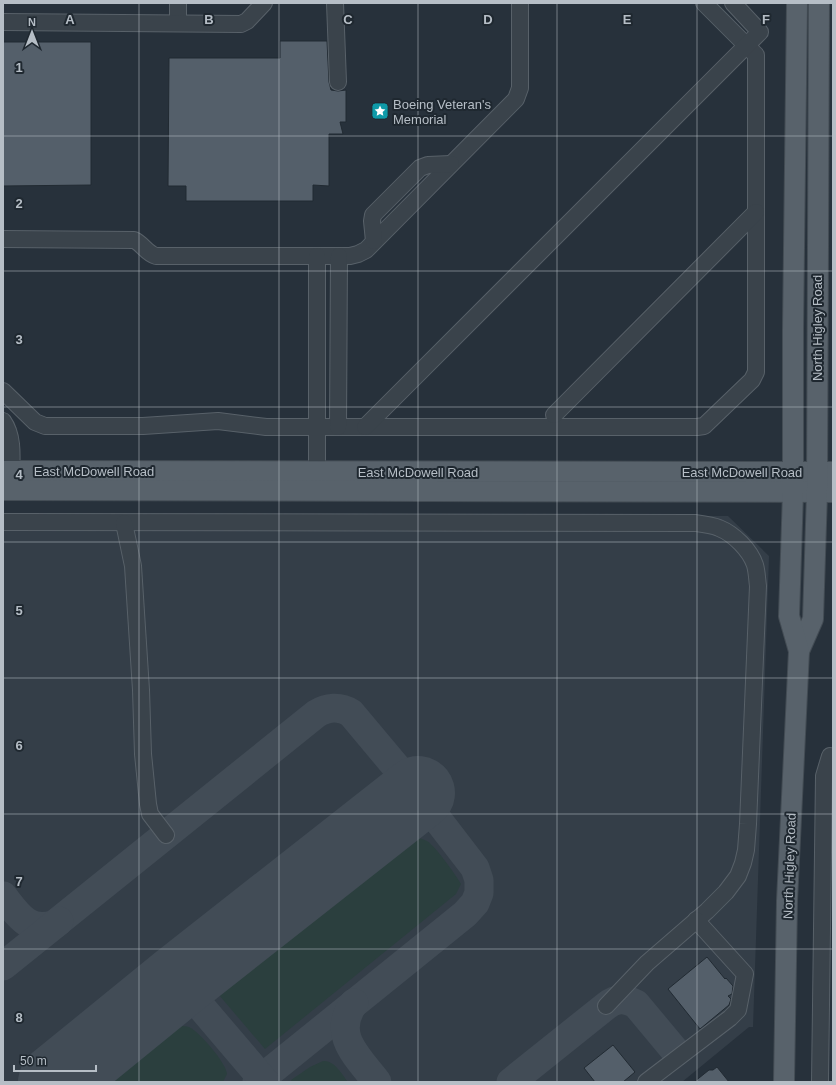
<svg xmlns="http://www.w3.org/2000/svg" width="836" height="1085" font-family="Arial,sans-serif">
<rect width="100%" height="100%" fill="#27313b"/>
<path fill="#343e48" d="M 3,515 L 728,516 L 769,556 L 753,1027 L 749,1027 L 682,1082 L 3,1082 Z"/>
<g fill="#2b3f3e">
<path d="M 414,838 C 419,838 423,839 427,841 C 436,847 455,874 461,884 L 456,894 L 265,1049 L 219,995 L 404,844 L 410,840 Z"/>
<path d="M 180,1026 C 183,1026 186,1026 189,1027 C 200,1032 226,1063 227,1074 L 223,1082 L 110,1082 Z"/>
<path d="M 323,1061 C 334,1060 342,1074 348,1082 L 292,1082 L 291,1080 L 310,1067 Z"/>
</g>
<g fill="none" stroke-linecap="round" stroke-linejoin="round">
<g stroke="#424c56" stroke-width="29">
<path d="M 3,896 C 17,914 29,934 55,924 L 316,714 C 327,707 340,706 351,713 L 418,793 L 438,820 L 475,868 L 479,880 L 479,893 L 475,903 L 465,914 L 257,1082"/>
<path d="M 3,966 L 59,921"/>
<path d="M 179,981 L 265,1082"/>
<path d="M 354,1003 C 331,1035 358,1057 377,1082"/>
<path d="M 511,1082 L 606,1006 C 616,998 625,998 636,1004 L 676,1052"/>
</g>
<path stroke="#424c56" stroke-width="74" d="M 55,1082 L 179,981 L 418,793"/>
</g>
<g fill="#545f6a" stroke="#212a32">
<path d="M 280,41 L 327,41 L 329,82 L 331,90 L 338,91 L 346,90 L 346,122 L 340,122 L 343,134 L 329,134 L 329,186 L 313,185 L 313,201 L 186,201 L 186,186 L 168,186 L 169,58 L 280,58 Z"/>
<path d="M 3,42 L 91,42 L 91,185 L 3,186 Z"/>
<path d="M 707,957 L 725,979 L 726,978 L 733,986 L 732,994 L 728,996 L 731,999 L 729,1005 L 700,1029 L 668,989 Z"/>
<path d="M 613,1045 L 635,1072 L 623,1082 L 595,1082 L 584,1068 Z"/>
<path d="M 717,1067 L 729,1082 L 694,1082 L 709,1070 L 713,1070 Z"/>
</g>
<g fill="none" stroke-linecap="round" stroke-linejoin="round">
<g stroke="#586169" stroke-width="18">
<g id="minor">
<path d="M 178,3 L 178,23"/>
<path d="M 335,3 L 338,82"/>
<path d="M 3,22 L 241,24 L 247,21 L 264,3"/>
<path d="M 3,239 L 134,240 C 143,244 146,253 156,256 L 350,256 L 358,254 L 366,250 L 516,99 L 520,88 L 520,3"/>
<path d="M 374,241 L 372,221 L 373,215 L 420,168 L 428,165 L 451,164"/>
<path d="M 3,391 L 35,422 L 45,426 L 143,426 L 218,421 L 266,427 L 697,427 L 704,426 L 752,380 L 756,372 L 756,55 L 704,3"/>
<path d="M 554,415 L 756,212"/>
<path d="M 3,421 C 15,438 11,462 11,482"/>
<path d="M 338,427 L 339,256"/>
<path d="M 365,427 L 760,32 L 733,3"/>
<path d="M 317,482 L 317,256"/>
<path d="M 3,522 L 695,523 C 703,524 712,525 719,528 C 734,534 750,550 755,565 C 757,572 757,579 758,586 L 748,824 L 746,850 L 743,863 L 738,876 L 726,892 L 707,911 L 647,963 L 606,1006"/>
<path d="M 124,523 L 133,566 L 141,690 L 143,754 L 148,804 L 150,814 L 166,835"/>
<path d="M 646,1082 L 730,1018 L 738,1010 L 745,974 L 696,920"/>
<path d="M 820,1082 L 824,776 L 830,756"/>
</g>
</g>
<g stroke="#434c54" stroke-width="22">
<g id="major">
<path d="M 3,471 L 833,472"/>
<path d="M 3,490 L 833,492"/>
<path d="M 799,651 L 813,619 L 817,492 L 819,3"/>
<path d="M 784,1082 L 787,901 L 799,651 L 789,616 L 793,492 L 793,330 L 797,3"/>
</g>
</g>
<use href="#minor" stroke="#3a434b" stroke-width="16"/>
<use href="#major" stroke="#58626b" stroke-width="20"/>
</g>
<path fill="none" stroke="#b6bec6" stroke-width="1" stroke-opacity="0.55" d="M 139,3 L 139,1082M 279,3 L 279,1082M 418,3 L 418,1082M 557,3 L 557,1082M 697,3 L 697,1082M 3,136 L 833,136M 3,271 L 833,271M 3,407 L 833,407M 3,542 L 833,542M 3,678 L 833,678M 3,814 L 833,814M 3,949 L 833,949"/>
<defs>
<g id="sight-square" transform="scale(0.9)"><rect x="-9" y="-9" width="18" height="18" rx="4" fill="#0f9aa8" stroke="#1f2830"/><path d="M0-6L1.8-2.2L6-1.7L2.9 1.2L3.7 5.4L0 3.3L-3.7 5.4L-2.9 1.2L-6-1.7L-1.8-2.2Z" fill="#fff"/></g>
</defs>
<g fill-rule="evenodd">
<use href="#sight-square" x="380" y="111"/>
</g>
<g text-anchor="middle" stroke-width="4" stroke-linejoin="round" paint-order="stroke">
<g font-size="13" fill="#b6bec6" stroke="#1f2830" text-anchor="start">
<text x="393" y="109">Boeing Veteran's<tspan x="393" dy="15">Memorial</tspan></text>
</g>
<g font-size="13" fill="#b6bec6" stroke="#1f2830">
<text transform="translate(817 328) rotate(-90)" y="5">North Higley Road</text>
<text x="94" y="476">East McDowell Road</text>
<text x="418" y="477">East McDowell Road</text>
<text x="742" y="477">East McDowell Road</text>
<text transform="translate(789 866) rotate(-88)" y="5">North Higley Road</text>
</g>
</g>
<g font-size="13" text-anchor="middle" font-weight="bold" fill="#b6bec6" stroke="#1f2830" stroke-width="4" stroke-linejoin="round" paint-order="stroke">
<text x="70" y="24">A</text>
<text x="209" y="24">B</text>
<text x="348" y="24">C</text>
<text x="488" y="24">D</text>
<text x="627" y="24">E</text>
<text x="766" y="24">F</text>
<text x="19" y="72">1</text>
<text x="19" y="208">2</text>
<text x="19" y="344">3</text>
<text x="19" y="479">4</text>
<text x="19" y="615">5</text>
<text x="19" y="750">6</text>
<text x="19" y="886">7</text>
<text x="19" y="1022">8</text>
</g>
<rect width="836" height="1085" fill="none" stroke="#b6bec6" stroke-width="8"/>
<g transform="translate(32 32)" stroke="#1f2830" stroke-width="3" paint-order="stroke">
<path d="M0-3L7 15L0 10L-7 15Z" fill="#b6bec6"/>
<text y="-6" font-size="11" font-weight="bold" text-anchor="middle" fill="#b6bec6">N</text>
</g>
<path d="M14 1065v6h82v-6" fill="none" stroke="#b6bec6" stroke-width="2"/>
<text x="20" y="1065" font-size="12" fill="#b6bec6" stroke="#1f2830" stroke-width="3" paint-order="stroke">50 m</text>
</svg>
